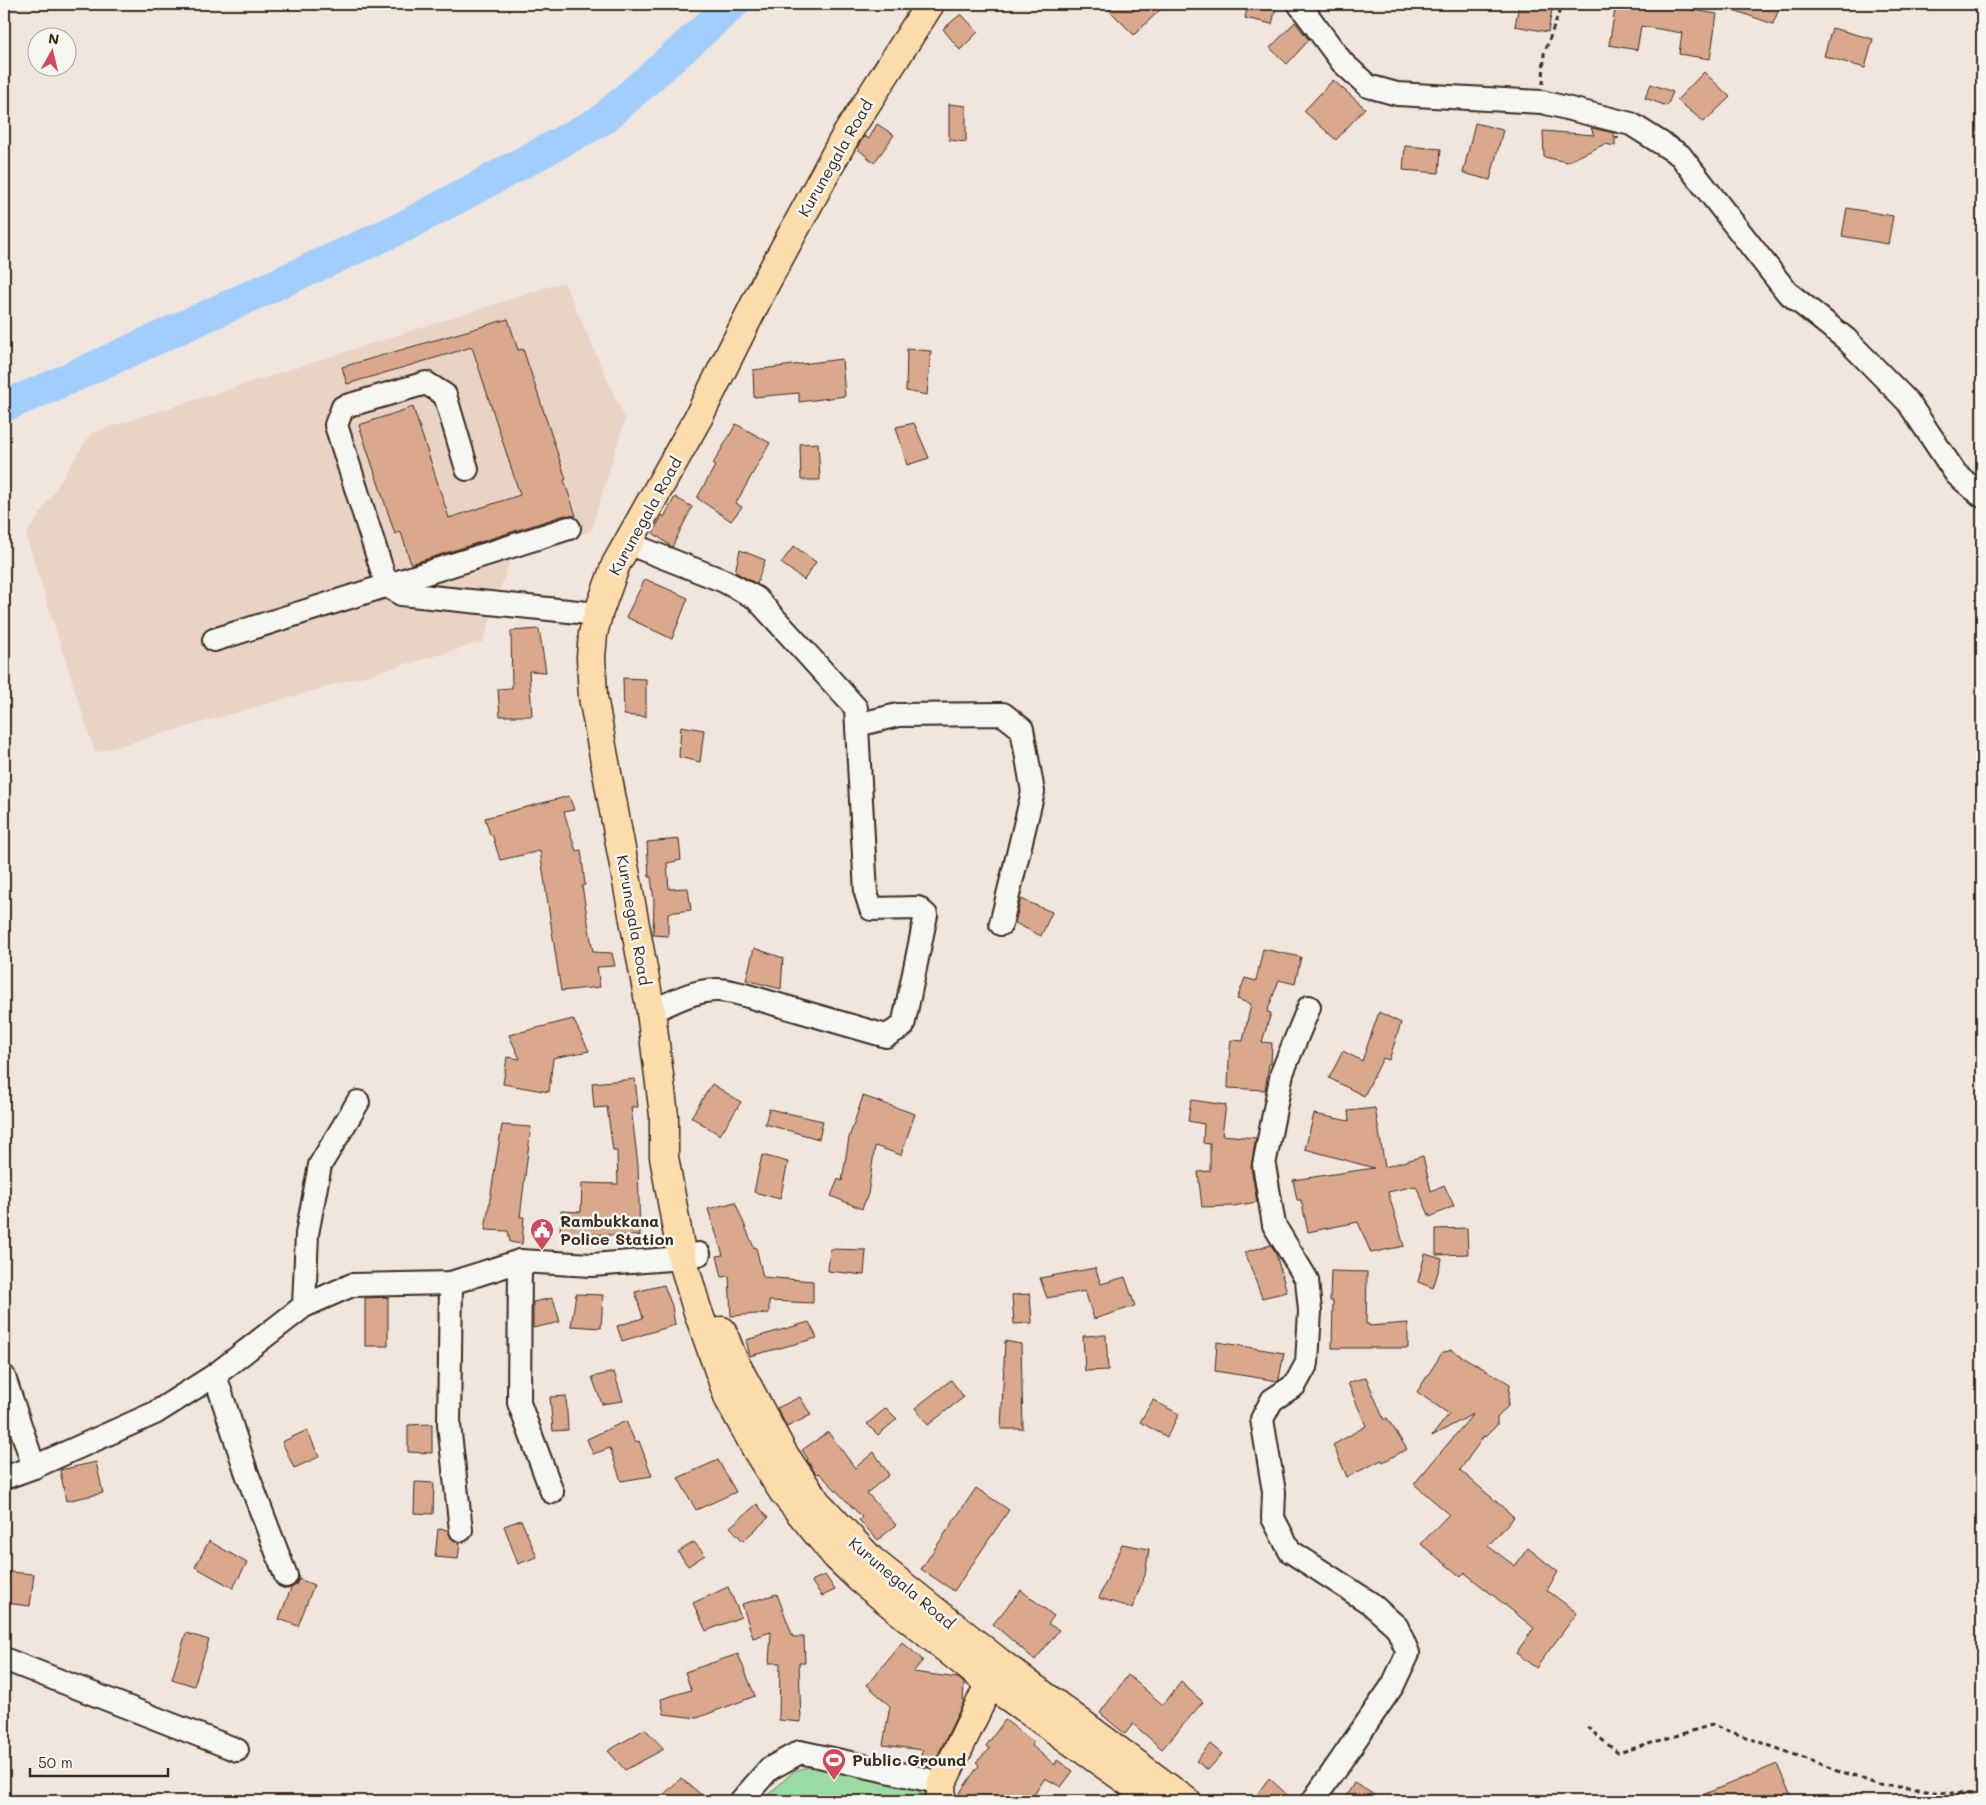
<svg xmlns="http://www.w3.org/2000/svg" width="1986" height="1805" font-family="Mali,sans-serif">
<rect width="100%" height="100%" fill="#f0e6de"/>
<filter id="ink" filterUnits="userSpaceOnUse"><feTurbulence type="fractalNoise" baseFrequency=".02" numOctaves="2"/><feDisplacementMap in="SourceGraphic" scale="10" xChannelSelector="R" yChannelSelector="G"/><feConvolveMatrix kernelMatrix="1 2 1 2 8 2 1 2 1" color-interpolation-filters="sRGB"/></filter>
<g filter="url(#ink)">
<path fill="#e9d3c5" d="M 564,282 L 625,419 L 591,531 L 510,560 L 483,642 L 95,753 L 26,536 L 91,433 Z"/>
<path fill="#9adaa4" stroke="#6a8261" d="M 816,1765 L 927,1792 L 925,1801 L 761,1801 L 794,1771 Z"/>
<g fill="none" stroke-linecap="round" stroke-linejoin="round">
<path stroke="#a1cefc" stroke-width="32" d="M 4,406 L 50,387 L 405,226 L 602,120 L 733,4"/>
</g>
<g fill="#daa88c" stroke="#3b2a1e">
<path d="M 1103,4 L 1166,4 L 1134,35 Z"/>
<path d="M 1248,4 L 1277,4 L 1272,24 L 1245,18 Z"/>
<path d="M 1519,4 L 1553,4 L 1548,32 L 1515,26 Z"/>
<path d="M 1616,4 L 1657,4 L 1717,14 L 1710,59 L 1679,54 L 1682,33 L 1641,26 L 1637,50 L 1609,45 Z"/>
<path d="M 1723,4 L 1781,4 L 1773,24 L 1722,6 Z"/>
<path d="M 961,14 L 978,32 L 960,50 L 943,29 Z"/>
<path d="M 1295,22 L 1309,40 L 1287,64 L 1270,48 Z"/>
<path d="M 1832,28 L 1873,39 L 1865,68 L 1824,56 Z"/>
<path d="M 1704,72 L 1730,97 L 1704,122 L 1677,100 Z"/>
<path d="M 1333,80 L 1365,108 L 1336,140 L 1304,111 Z"/>
<path d="M 1651,84 L 1673,92 L 1667,106 L 1645,98 Z"/>
<path d="M 949,104 L 966,106 L 966,142 L 949,140 Z"/>
<path d="M 1475,123 L 1503,130 L 1490,180 L 1463,173 Z"/>
<path d="M 877,124 L 894,135 L 874,163 L 857,148 L 864,136 L 869,139 Z"/>
<path d="M 1591,128 L 1614,133 L 1614,137 L 1619,138 L 1615,139 L 1615,146 L 1605,144 L 1567,162 L 1544,157 L 1543,131 L 1594,135 Z"/>
<path d="M 1405,146 L 1441,149 L 1439,173 L 1403,170 Z"/>
<path d="M 1847,208 L 1893,216 L 1888,244 L 1842,236 Z"/>
<path d="M 508,319 L 518,350 L 523,349 L 566,479 L 564,480 L 576,516 L 565,515 L 411,564 L 401,532 L 395,534 L 359,425 L 413,407 L 449,518 L 520,495 L 472,347 L 347,384 L 342,367 Z"/>
<path d="M 907,349 L 931,351 L 927,395 L 906,391 Z"/>
<path d="M 842,359 L 845,396 L 799,402 L 799,393 L 754,397 L 753,370 Z"/>
<path d="M 914,423 L 929,458 L 907,465 L 896,427 Z"/>
<path d="M 736,424 L 770,443 L 736,503 L 742,507 L 731,521 L 697,498 L 715,466 L 713,464 Z"/>
<path d="M 818,443 L 820,480 L 801,480 L 800,444 Z"/>
<path d="M 675,497 L 692,507 L 672,547 L 653,533 L 662,515 L 664,517 Z"/>
<path d="M 794,546 L 816,562 L 804,580 L 781,563 Z"/>
<path d="M 740,550 L 765,560 L 757,584 L 735,572 Z"/>
<path d="M 645,579 L 688,598 L 672,639 L 626,617 Z"/>
<path d="M 539,629 L 546,672 L 529,671 L 532,716 L 500,716 L 498,689 L 512,688 L 511,631 Z"/>
<path d="M 623,678 L 646,679 L 646,717 L 624,715 Z"/>
<path d="M 681,726 L 704,730 L 700,762 L 679,757 Z"/>
<path d="M 569,796 L 574,810 L 564,812 L 576,851 L 581,850 L 585,885 L 582,886 L 593,952 L 612,953 L 615,966 L 597,967 L 600,987 L 561,991 L 540,851 L 500,860 L 492,834 L 490,835 L 485,818 Z"/>
<path d="M 679,839 L 681,860 L 667,863 L 669,889 L 688,888 L 691,910 L 668,913 L 668,936 L 653,935 L 654,901 L 651,877 L 649,877 L 647,842 Z"/>
<path d="M 1021,899 L 1052,912 L 1041,936 L 1015,923 Z"/>
<path d="M 754,948 L 783,958 L 781,989 L 746,980 Z"/>
<path d="M 1263,949 L 1301,957 L 1295,984 L 1279,980 L 1267,1012 L 1271,1013 L 1262,1042 L 1272,1043 L 1271,1064 L 1269,1064 L 1265,1090 L 1228,1088 L 1229,1059 L 1231,1040 L 1243,1041 L 1251,1004 L 1237,999 L 1245,978 L 1256,981 Z"/>
<path d="M 1379,1012 L 1401,1023 L 1389,1060 L 1383,1058 L 1364,1096 L 1329,1078 L 1343,1051 L 1362,1061 Z"/>
<path d="M 573,1019 L 589,1051 L 553,1058 L 549,1092 L 503,1084 L 507,1057 L 520,1059 L 509,1035 Z"/>
<path d="M 635,1079 L 638,1107 L 631,1107 L 638,1165 L 640,1236 L 560,1233 L 561,1211 L 581,1212 L 582,1183 L 618,1184 L 617,1151 L 613,1151 L 607,1107 L 594,1108 L 592,1083 Z"/>
<path d="M 712,1084 L 741,1102 L 720,1135 L 691,1117 Z"/>
<path d="M 863,1096 L 915,1114 L 901,1155 L 875,1146 L 868,1194 L 862,1209 L 831,1196 L 838,1179 L 842,1181 L 849,1138 Z"/>
<path d="M 1191,1100 L 1226,1105 L 1222,1135 L 1256,1138 L 1251,1167 L 1257,1202 L 1233,1206 L 1202,1207 L 1198,1172 L 1210,1171 L 1210,1144 L 1203,1143 L 1204,1124 L 1188,1121 Z"/>
<path d="M 1375,1108 L 1385,1167 L 1423,1156 L 1431,1191 L 1444,1185 L 1454,1206 L 1430,1217 L 1416,1186 L 1388,1192 L 1404,1246 L 1371,1253 L 1358,1222 L 1308,1232 L 1301,1200 L 1297,1200 L 1293,1180 L 1374,1168 L 1305,1149 L 1314,1114 L 1349,1121 L 1348,1111 Z"/>
<path d="M 769,1109 L 823,1121 L 819,1139 L 765,1124 Z"/>
<path d="M 502,1125 L 531,1127 L 520,1217 L 524,1217 L 522,1244 L 510,1242 L 508,1231 L 485,1230 Z"/>
<path d="M 762,1155 L 788,1162 L 780,1199 L 754,1192 Z"/>
<path d="M 735,1202 L 754,1248 L 756,1247 L 763,1277 L 813,1281 L 813,1303 L 769,1301 L 769,1313 L 731,1316 L 729,1276 L 722,1277 L 717,1256 L 723,1255 L 708,1209 Z"/>
<path d="M 1467,1228 L 1468,1254 L 1436,1255 L 1436,1229 Z"/>
<path d="M 1271,1245 L 1275,1251 L 1287,1292 L 1262,1298 L 1245,1252 Z"/>
<path d="M 830,1249 L 866,1250 L 864,1275 L 828,1271 Z"/>
<path d="M 1425,1254 L 1442,1259 L 1433,1288 L 1418,1282 Z"/>
<path d="M 1095,1268 L 1101,1284 L 1125,1277 L 1135,1306 L 1094,1319 L 1085,1291 L 1047,1298 L 1040,1278 Z"/>
<path d="M 1331,1271 L 1367,1272 L 1366,1324 L 1369,1324 L 1369,1326 L 1408,1323 L 1408,1348 L 1332,1348 L 1333,1301 L 1330,1301 Z"/>
<path d="M 664,1285 L 672,1306 L 675,1325 L 622,1341 L 617,1326 L 643,1318 L 635,1292 Z"/>
<path d="M 576,1294 L 603,1295 L 601,1328 L 571,1326 Z"/>
<path d="M 1030,1294 L 1032,1323 L 1014,1324 L 1012,1295 Z"/>
<path d="M 388,1297 L 388,1346 L 365,1346 L 365,1298 Z"/>
<path d="M 553,1298 L 560,1322 L 533,1328 L 533,1302 Z"/>
<path d="M 809,1322 L 817,1338 L 750,1356 L 746,1340 Z"/>
<path d="M 1106,1335 L 1108,1370 L 1085,1371 L 1083,1336 Z"/>
<path d="M 1005,1341 L 1021,1344 L 1023,1429 L 1001,1429 Z"/>
<path d="M 1217,1342 L 1284,1353 L 1279,1379 L 1278,1381 L 1215,1371 Z"/>
<path d="M 1451,1350 L 1510,1384 L 1508,1406 L 1497,1418 L 1497,1425 L 1485,1437 L 1484,1436 L 1460,1470 L 1514,1517 L 1488,1546 L 1515,1566 L 1528,1548 L 1558,1572 L 1547,1590 L 1577,1613 L 1536,1668 L 1516,1653 L 1534,1628 L 1465,1573 L 1461,1577 L 1421,1544 L 1449,1514 L 1414,1484 L 1473,1414 L 1432,1436 L 1449,1414 L 1417,1392 L 1442,1353 Z"/>
<path d="M 614,1372 L 623,1401 L 602,1404 L 592,1377 Z"/>
<path d="M 1366,1377 L 1384,1420 L 1387,1418 L 1407,1449 L 1383,1462 L 1382,1460 L 1347,1477 L 1333,1445 L 1366,1426 L 1348,1383 Z"/>
<path d="M 951,1380 L 964,1397 L 928,1425 L 915,1408 Z"/>
<path d="M 566,1396 L 568,1430 L 553,1431 L 550,1397 Z"/>
<path d="M 800,1397 L 811,1415 L 787,1427 L 777,1408 Z"/>
<path d="M 1153,1400 L 1179,1414 L 1167,1437 L 1140,1422 Z"/>
<path d="M 886,1408 L 897,1419 L 878,1435 L 867,1424 Z"/>
<path d="M 626,1421 L 635,1442 L 639,1441 L 652,1476 L 621,1481 L 610,1448 L 593,1454 L 587,1439 Z"/>
<path d="M 432,1424 L 432,1453 L 408,1452 L 408,1425 Z"/>
<path d="M 307,1430 L 319,1457 L 294,1468 L 282,1442 Z"/>
<path d="M 828,1432 L 855,1468 L 874,1452 L 889,1475 L 867,1493 L 896,1525 L 878,1540 L 859,1520 L 862,1517 L 819,1473 L 816,1474 L 807,1460 L 808,1459 L 802,1450 Z"/>
<path d="M 718,1460 L 736,1492 L 696,1510 L 678,1478 Z"/>
<path d="M 96,1462 L 103,1493 L 66,1501 L 60,1470 Z"/>
<path d="M 415,1482 L 434,1483 L 433,1514 L 414,1513 Z"/>
<path d="M 976,1488 L 1009,1510 L 954,1591 L 921,1569 Z"/>
<path d="M 757,1504 L 768,1518 L 743,1541 L 730,1527 Z"/>
<path d="M 521,1520 L 537,1557 L 518,1564 L 504,1526 Z"/>
<path d="M 438,1529 L 448,1530 L 451,1538 L 460,1543 L 458,1559 L 435,1557 Z"/>
<path d="M 209,1541 L 247,1563 L 233,1588 L 195,1567 Z"/>
<path d="M 694,1542 L 705,1555 L 688,1566 L 678,1552 Z"/>
<path d="M 1122,1544 L 1149,1549 L 1145,1575 L 1132,1608 L 1099,1598 Z"/>
<path d="M 9,1572 L 34,1574 L 30,1606 L 5,1603 Z"/>
<path d="M 825,1575 L 835,1590 L 822,1596 L 811,1581 Z"/>
<path d="M 299,1579 L 314,1585 L 298,1626 L 279,1619 L 291,1588 L 296,1585 Z"/>
<path d="M 728,1587 L 741,1617 L 706,1631 L 693,1603 Z"/>
<path d="M 1021,1590 L 1054,1616 L 1048,1624 L 1059,1630 L 1035,1660 L 993,1624 Z"/>
<path d="M 777,1594 L 793,1637 L 804,1637 L 805,1663 L 799,1663 L 801,1722 L 779,1720 L 780,1663 L 769,1663 L 771,1632 L 753,1638 L 742,1604 Z"/>
<path d="M 186,1633 L 209,1640 L 194,1686 L 172,1679 Z"/>
<path d="M 902,1642 L 923,1660 L 913,1672 L 958,1678 L 964,1683 L 963,1703 L 932,1767 L 917,1764 L 923,1750 L 883,1745 L 890,1706 L 867,1685 Z"/>
<path d="M 738,1654 L 755,1696 L 697,1718 L 664,1714 L 661,1699 L 691,1690 L 685,1672 Z"/>
<path d="M 1128,1675 L 1163,1705 L 1181,1682 L 1203,1702 L 1162,1749 L 1133,1724 L 1125,1734 L 1100,1713 Z"/>
<path d="M 1005,1720 L 1034,1742 L 1031,1745 L 1055,1765 L 1057,1760 L 1073,1771 L 1061,1787 L 1045,1778 L 1030,1801 L 1014,1801 L 1005,1795 L 1001,1801 L 970,1801 L 959,1794 L 979,1765 L 976,1762 L 990,1749 L 986,1746 Z"/>
<path d="M 645,1729 L 664,1749 L 625,1770 L 608,1751 Z"/>
<path d="M 1210,1744 L 1222,1754 L 1208,1770 L 1196,1761 Z"/>
<path d="M 1777,1764 L 1793,1801 L 1688,1801 Z"/>
<path d="M 681,1778 L 709,1801 L 657,1801 Z"/>
<path d="M 1269,1778 L 1294,1801 L 1252,1801 Z"/>
<path d="M 1354,1783 L 1385,1801 L 1343,1801 Z"/>
</g>
<g fill="none" stroke-linecap="round" stroke-linejoin="round">
<g stroke="#3b2a1e" stroke-width="26">
<g id="minor">
<path d="M 1299,4 L 1342,62 L 1368,86 L 1397,94 L 1542,102 L 1631,124 L 1680,155 L 1787,292 L 1846,339 L 1908,402 L 1956,474 L 1982,496"/>
<path d="M 467,469 L 445,395 L 426,383 L 343,407 L 336,425 L 387,586 L 401,594 L 598,614"/>
<path d="M 627,543 L 724,581 L 756,598 L 856,708 L 866,893 L 871,909 L 918,908 L 926,915 L 903,1026 L 886,1036 L 741,994 C 733,992 725,990 717,990 C 694,990 672,1002 651,1012"/>
<path d="M 214,640 L 569,528"/>
<path d="M 857,725 L 898,715 L 1003,714 L 1022,729 L 1033,792 L 1001,924"/>
<path d="M 1309,1007 L 1282,1073 L 1264,1165 L 1274,1225 L 1307,1280 L 1310,1311 L 1307,1363 L 1295,1385 L 1272,1400 L 1262,1419 L 1274,1492 L 1273,1518 L 1290,1551 L 1370,1603 L 1397,1627 L 1408,1653 L 1393,1685 L 1313,1801"/>
<path d="M 520,1261 L 519,1403 L 552,1492"/>
<path d="M 451,1283 L 449,1425 L 461,1530"/>
<path d="M 304,1306 L 307,1234 L 320,1165 L 358,1102"/>
<path d="M 215,1375 L 246,1471 L 286,1576"/>
<path d="M 4,1377 L 34,1467"/>
<path d="M 4,1478 L 34,1467 L 155,1413 L 215,1375 L 304,1306 L 352,1285 L 451,1283 L 520,1261 L 592,1265 L 682,1258 L 699,1254"/>
<path d="M 4,1659 L 237,1750"/>
<path d="M 741,1801 L 769,1769 L 800,1752 L 942,1783"/>
</g>
</g>
<g stroke="#3b2a1e" stroke-width="31">
<g id="major">
<path d="M 930,4 L 845,137 L 766,282 L 698,418 L 616,564 L 598,614 L 593,634 L 591,657 L 593,697 L 651,1012 L 664,1115 L 664,1157 L 682,1258 L 697,1309 L 729,1399 L 759,1454 L 784,1493 L 836,1556 L 860,1579 L 989,1683 L 1156,1801"/>
<path d="M 722,1331 L 733,1359 L 783,1453 L 817,1503 L 871,1560 L 1000,1663 L 1186,1801"/>
<path d="M 940,1801 L 942,1783 L 997,1668"/>
</g>
</g>
<g stroke="#3b2a1e" stroke-width="3" stroke-dasharray="5 4" stroke-linecap="butt">
<path d="M 1543,84 L 1544,54 L 1562,4"/>
<path d="M 1587,1727 L 1618,1753 L 1712,1725 L 1879,1785 L 1982,1796"/>
</g>
<use href="#minor" stroke="#f6f6f2" stroke-width="22"/>
<use href="#major" stroke="#fddcac" stroke-width="28"/>
</g>
</g>
<defs>
<g id="civic-pin" transform="scale(1.25)"><path d="M0 17L-7.5 6A9.5 9.5 0 1 1 7.5 6Z" fill="#d1495b" stroke="#f6f6f2"/><path d="M-.6-6.5H3V-4.5H.6V-3L4-1V1h2V6H-6V1h2V-1L-.6-3ZM-1.2 2.5V6h2.4V2.5Z" fill="#fff"/></g>
<g id="stadium-pin" transform="scale(1.25)"><path d="M0 17L-7.5 6A9.5 9.5 0 1 1 7.5 6Z" fill="#d1495b" stroke="#f6f6f2"/><path d="M0-5a6.5 5 0 1 0 0 10a6.5 5 0 1 0 0-10ZM-3.5-1.8h7v3.6h-7Z" fill="#fff"/></g>
</defs>
<g fill-rule="evenodd">
<use href="#civic-pin" x="542" y="1230"/>
<use href="#stadium-pin" x="834" y="1760"/>
</g>
<g text-anchor="middle" stroke-width="5" stroke-linejoin="round" paint-order="stroke">
<g font-size="16" fill="#3b2a1e" stroke="#f6f6f2">
<text transform="translate(835 158) rotate(-60)" y="6">Kurunegala Road</text>
<text transform="translate(645 516) rotate(-61)" y="6">Kurunegala Road</text>
<text transform="translate(634 920) rotate(80)" y="6">Kurunegala Road</text>
<text transform="translate(902 1583) rotate(40)" y="6">Kurunegala Road</text>
</g>
<g font-size="16" font-weight="bold" fill="#3b2a1e" stroke="#f6f6f2" text-anchor="start">
<text x="560" y="1227">Rambukkana<tspan x="560" dy="18">Police Station</tspan></text>
<text x="852" y="1766">Public Ground</text>
</g>
</g>
<rect width="1986" height="1805" fill="none" stroke="#f6f6f2" stroke-width="20"/>
<rect x="10" y="10" width="1966" height="1785" fill="none" stroke="#3b2a1e" stroke-width="2" filter="url(#ink)"/>
<g transform="translate(52 52) rotate(8)"><circle r="24" fill="#f6f6f2" stroke="#aba49d"/>
<path d="M0-4L9 19L0 12L-9 19Z" fill="#d1495b"/>
<text y="-8" font-size="14" font-weight="bold" text-anchor="middle" fill="#3b2a1e">N</text>
</g>
<path d="M30 1768v8h138v-8" fill="none" stroke="#3b2a1e" stroke-width="2.5"/>
<text x="38" y="1768" font-size="15" fill="#3b2a1e" stroke="#f6f6f2" stroke-width="4" paint-order="stroke">50 m</text>
</svg>
